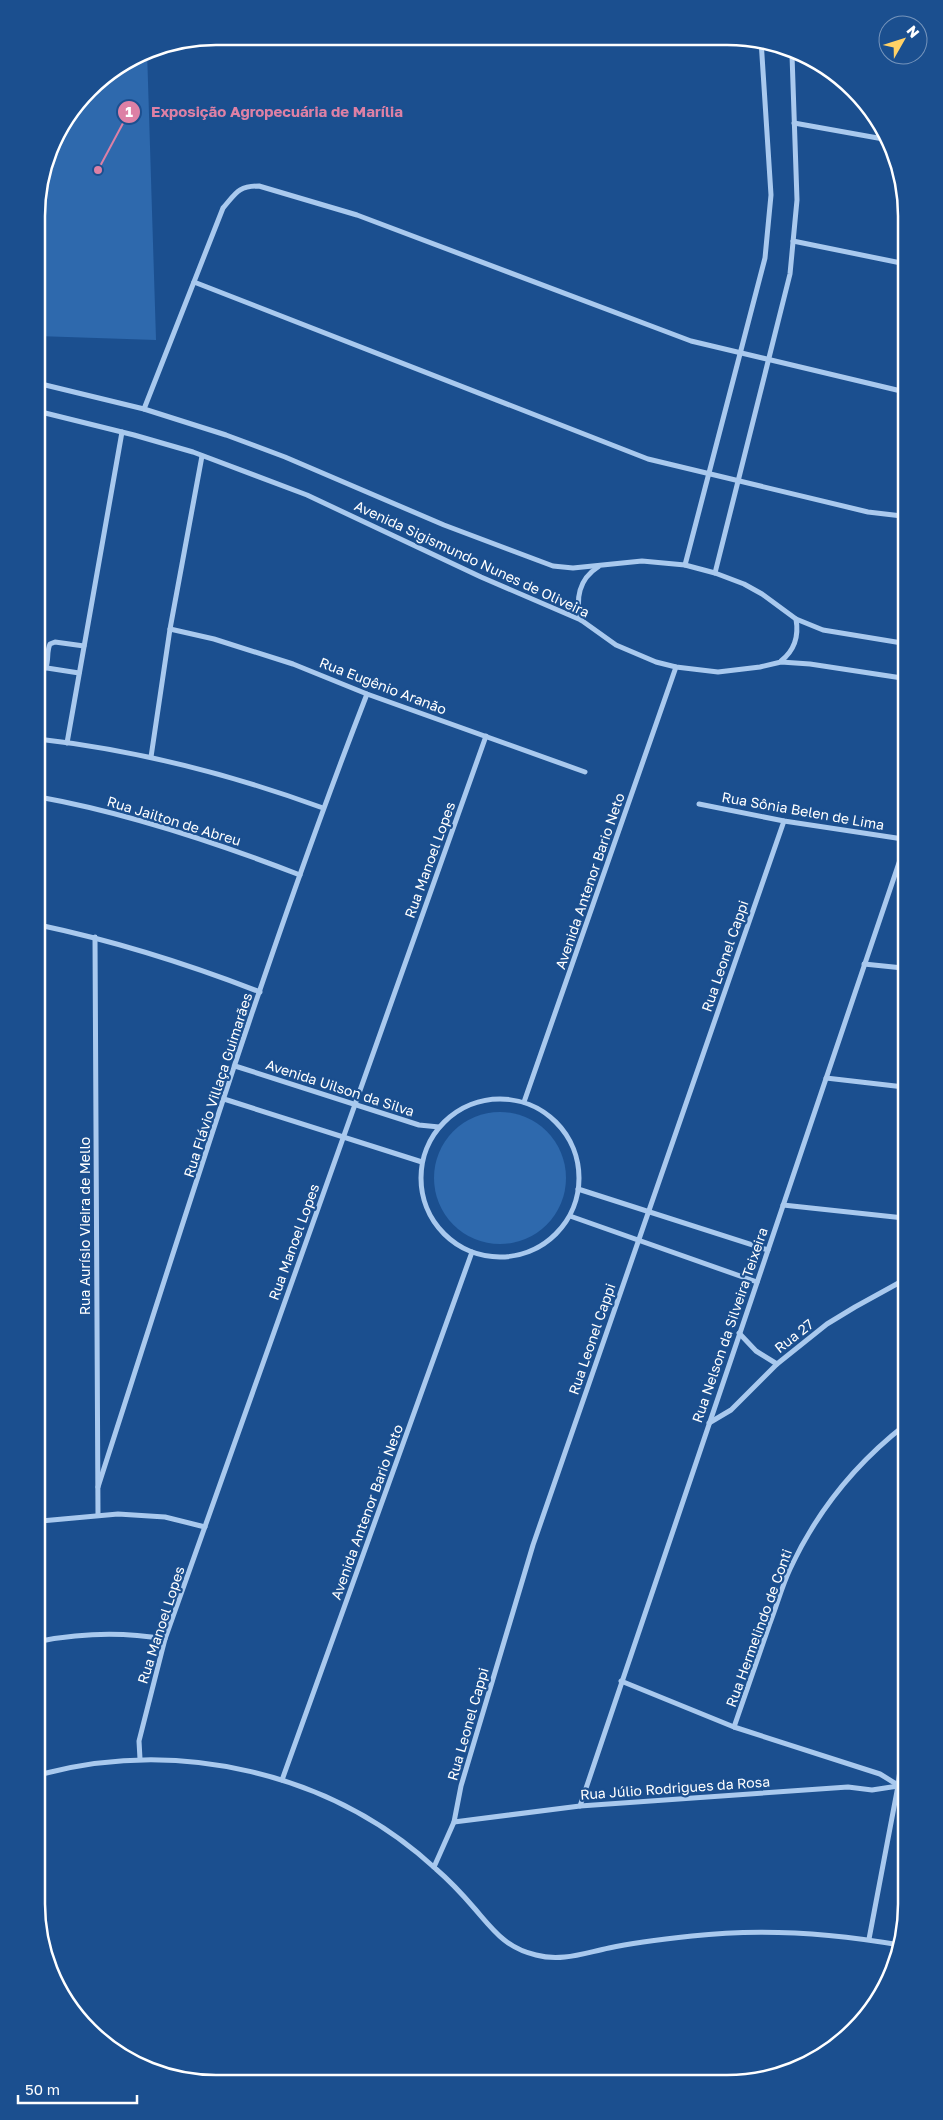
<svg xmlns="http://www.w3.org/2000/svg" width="943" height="2120" font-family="'Golos Text',sans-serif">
<rect width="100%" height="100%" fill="#1b4f8f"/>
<g fill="#2e69ad">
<path d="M 147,50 L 156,340 L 37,336 L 37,204 L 55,136 L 97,81 Z"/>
<circle cx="500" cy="1178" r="66"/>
</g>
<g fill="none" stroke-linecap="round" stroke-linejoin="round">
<g stroke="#a9c9ee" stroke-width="5">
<path d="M 794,123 L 889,140"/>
<path d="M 793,241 L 901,263"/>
<path d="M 194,282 L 648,459 L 868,512 L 902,516"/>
<path d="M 37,383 L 144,409 L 226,435 L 285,457 L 444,525 L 553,566 L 573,568 L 642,561 L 685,565 L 715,573 L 744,584 L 762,594 L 796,619 L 823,630 L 902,643"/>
<path d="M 144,409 L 223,208 C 236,193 238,186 259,186 L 357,215 L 691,341 L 901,391"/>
<path d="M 37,411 L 134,435 L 193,452 L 307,495 L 481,577 L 581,620 L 616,645 L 656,662 L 676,667 L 718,672 L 760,667 L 781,662 L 810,664 L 902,678"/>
<path d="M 685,565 L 765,258 L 771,195 L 761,40"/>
<path d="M 715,573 L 790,274 L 797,200 L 792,55"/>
<path d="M 581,620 C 575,599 579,579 598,567"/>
<path d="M 170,629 L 214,639 L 293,664 L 367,694 L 585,772"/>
<path d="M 781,661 C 795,650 799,636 796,619"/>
<path d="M 47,668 L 79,673"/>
<path d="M 38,672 C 52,670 45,654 50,644 L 55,642 L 84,646"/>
<path d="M 38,739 C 137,750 230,774 323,808"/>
<path d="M 67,743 L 122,432"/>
<path d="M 151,757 L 170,629 L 202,456"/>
<path d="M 39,797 C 128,813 215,842 300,875"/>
<path d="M 699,804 L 784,821 L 903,839"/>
<path d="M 39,925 C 115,941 188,964 260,992"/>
<path d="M 95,937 L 98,1515"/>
<path d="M 864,964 L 903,968"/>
<path d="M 235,1066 L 419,1125 L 439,1127"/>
<path d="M 826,1078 L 904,1087"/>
<circle cx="500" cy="1178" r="79"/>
<path d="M 224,1099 L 422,1162"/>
<path d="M 524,1102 L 676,667"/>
<path d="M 578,1189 L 768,1250"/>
<path d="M 783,1205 L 904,1218"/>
<path d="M 570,1216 L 757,1282"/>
<path d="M 739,1333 L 756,1351 L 777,1364"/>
<path d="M 709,1423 L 731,1410 L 777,1364 L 827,1324 L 855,1307 L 904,1280"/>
<path d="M 98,1487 C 184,1221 266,954 367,694"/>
<path d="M 41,1521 L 118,1514 L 165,1517 L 205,1527"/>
<path d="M 41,1641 C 82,1633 124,1632 165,1639"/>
<path d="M 621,1681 L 734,1727 L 880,1774 L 906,1790"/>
<path d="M 734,1727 C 746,1693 758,1658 770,1623 C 777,1605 782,1586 790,1569 C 816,1513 855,1464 905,1425"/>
<path d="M 140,1759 L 139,1741 L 165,1639 L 486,736"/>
<path d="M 42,1774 C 179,1738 331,1772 436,1869 C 450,1881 463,1895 475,1909 C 494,1931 506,1948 536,1955 C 561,1962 584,1953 609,1948 C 636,1942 664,1939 692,1936 C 761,1928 831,1933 900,1945"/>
<path d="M 282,1780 L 472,1252"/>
<path d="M 580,1806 L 903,851"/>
<path d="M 454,1822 L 580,1806 L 848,1787 L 872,1790 L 898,1786"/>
<path d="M 434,1867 L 454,1822 L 461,1786 L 533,1545 L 784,821"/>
<path d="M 869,1939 L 898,1786 L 906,1721"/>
</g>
</g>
<g text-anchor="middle" stroke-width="4.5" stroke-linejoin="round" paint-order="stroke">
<g font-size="14" fill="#fff" stroke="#1b4f8f">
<text transform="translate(472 559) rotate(25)" y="5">Avenida Sigismundo Nunes de Oliveira</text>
<text transform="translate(383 686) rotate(21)" y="5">Rua Eugênio Aranão</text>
<text transform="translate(803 811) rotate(10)" y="5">Rua Sônia Belen de Lima</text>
<text transform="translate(174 821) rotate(17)" y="5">Rua Jailton de Abreu</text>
<text transform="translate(430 860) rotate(-70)" y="5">Rua Manoel Lopes</text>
<text transform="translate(590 881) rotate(-71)" y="5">Avenida Antenor Bario Neto</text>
<text transform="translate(725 956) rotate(-71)" y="5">Rua Leonel Cappi</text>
<text transform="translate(218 1085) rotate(-72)" y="5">Rua Flávio Villaça Guimarães</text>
<text transform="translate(340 1088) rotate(18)" y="5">Avenida Uilson da Silva</text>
<text transform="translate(85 1226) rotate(-90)" y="5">Rua Aurísio Vieira de Mello</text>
<text transform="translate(294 1242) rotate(-70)" y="5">Rua Manoel Lopes</text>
<text transform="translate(730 1325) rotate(-71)" y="5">Rua Nelson da Silveira Teixeira</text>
<text transform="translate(794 1336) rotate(-38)" y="5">Rua 27</text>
<text transform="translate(592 1339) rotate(-71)" y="5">Rua Leonel Cappi</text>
<text transform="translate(367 1512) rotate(-70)" y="5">Avenida Antenor Bario Neto</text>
<text transform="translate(161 1625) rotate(-72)" y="5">Rua Manoel Lopes</text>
<text transform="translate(759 1628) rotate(-70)" y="5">Rua Hermelindo de Conti</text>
<text transform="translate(468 1724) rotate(-74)" y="5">Rua Leonel Cappi</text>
<text transform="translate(675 1788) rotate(-4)" y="5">Rua Júlio Rodrigues da Rosa</text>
</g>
</g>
<path d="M0 0H943V2120H0ZM216 45H727A171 171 0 0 1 898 216V1904A171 171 0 0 1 727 2075H216A171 171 0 0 1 45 1904V216A171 171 0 0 1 216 45Z" fill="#1b4f8f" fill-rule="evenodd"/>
<path fill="none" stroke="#fff" stroke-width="2.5" d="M216 45H727A171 171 0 0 1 898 216V1904A171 171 0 0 1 727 2075H216A171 171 0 0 1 45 1904V216A171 171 0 0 1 216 45Z"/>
<path fill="none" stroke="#dd80a5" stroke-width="2" d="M98 170L129 112"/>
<g fill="#dd80a5" stroke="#1b4f8f" stroke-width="2">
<circle cx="98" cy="170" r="5"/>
<circle cx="129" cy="112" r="12"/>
</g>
<g font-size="15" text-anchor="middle" font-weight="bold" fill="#fff">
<text x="129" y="117">1</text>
</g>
<g font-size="15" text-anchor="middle" font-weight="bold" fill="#dd80a5" stroke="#1b4f8f" stroke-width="4.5" stroke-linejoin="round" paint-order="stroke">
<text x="277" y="117">Exposição Agropecuária de Marília</text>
</g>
<g transform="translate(903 40) rotate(51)"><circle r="24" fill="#1b4f8f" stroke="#7695bc"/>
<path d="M0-4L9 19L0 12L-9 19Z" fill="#ffd166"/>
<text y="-8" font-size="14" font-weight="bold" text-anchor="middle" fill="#ffffff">N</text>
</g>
<path d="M18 2095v8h119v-8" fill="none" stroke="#ffffff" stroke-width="2.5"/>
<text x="25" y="2095" font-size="15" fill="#ffffff" stroke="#1b4f8f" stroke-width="4" paint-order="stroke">50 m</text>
</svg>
